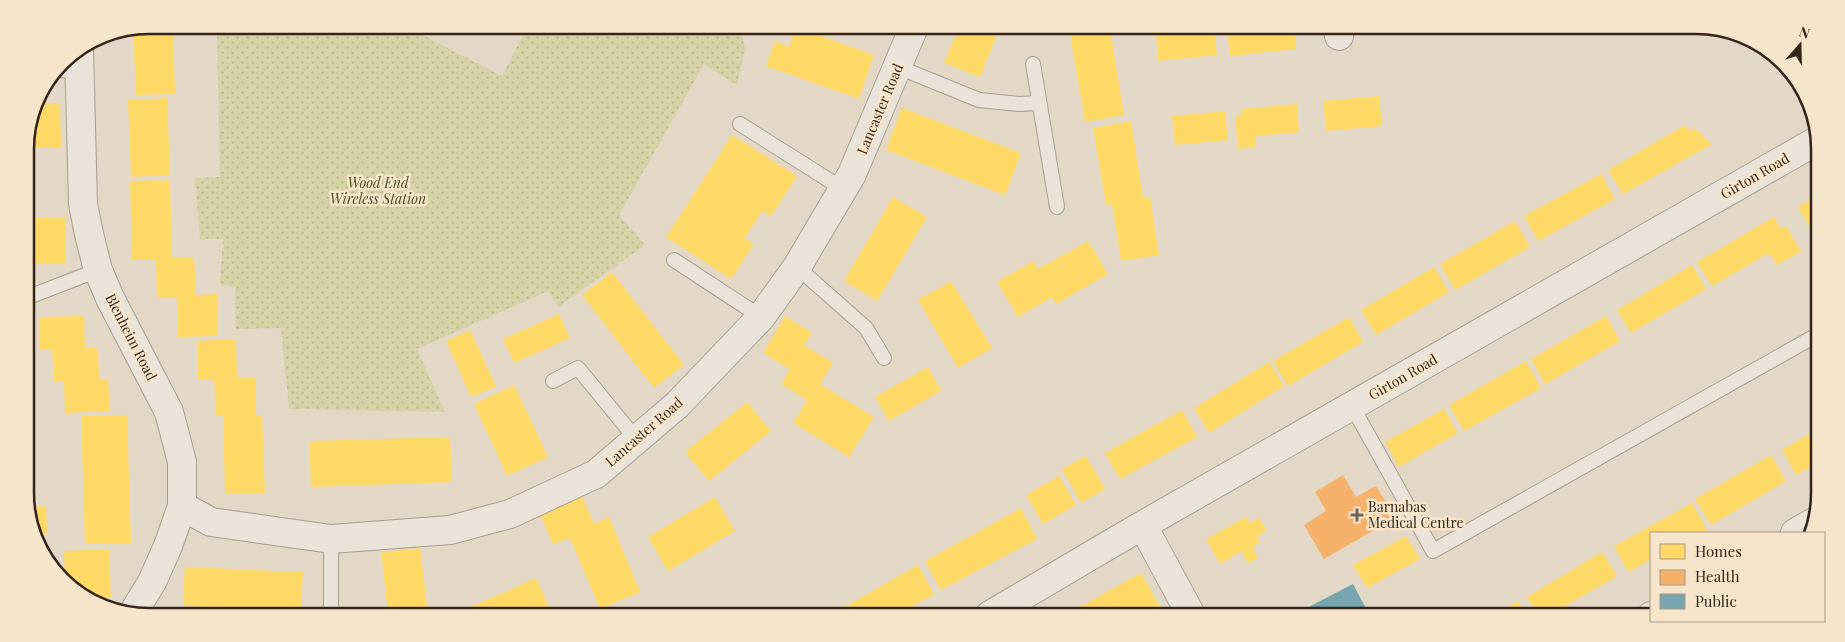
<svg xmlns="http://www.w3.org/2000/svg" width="1845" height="642" font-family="'Playfair Display',serif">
<defs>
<pattern id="park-dots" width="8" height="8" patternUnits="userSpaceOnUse" patternTransform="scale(1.25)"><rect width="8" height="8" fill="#d6d2a7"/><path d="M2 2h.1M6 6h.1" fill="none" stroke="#b8b48f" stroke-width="1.8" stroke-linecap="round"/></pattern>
</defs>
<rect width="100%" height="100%" fill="#e3d7c6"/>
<path fill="url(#park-dots)" d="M 217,25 L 405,26 L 502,76 L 528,26 L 740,27 L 745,48 L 737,85 L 704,64 L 619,215 L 645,245 L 558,307 L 548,291 L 417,349 L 445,412 L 289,409 L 281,328 L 236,329 L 235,287 L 220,284 L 223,239 L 200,239 L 195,178 L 220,177 Z"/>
<g fill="#ffd966">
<path d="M 149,25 L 173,25 L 175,94 L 136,95 L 133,28 Z"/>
<path d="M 796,27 L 874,55 L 859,99 L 766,66 L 775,41 L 789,47 Z"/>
<path d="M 959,27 L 1000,27 L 980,77 L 944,63 Z"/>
<path d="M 1069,28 L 1110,28 L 1124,115 L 1085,122 Z"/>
<path d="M 1214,28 L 1217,55 L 1158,61 L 1156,33 Z"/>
<path d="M 1227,28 L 1294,28 L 1296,49 L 1230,56 Z"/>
<path d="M 1379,96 L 1382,126 L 1326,131 L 1323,101 Z"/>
<path d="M 167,98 L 170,175 L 131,177 L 128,100 Z"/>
<path d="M 34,103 L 60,103 L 61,147 L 25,148 L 25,141 Z"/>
<path d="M 1297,104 L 1299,132 L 1255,136 L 1256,147 L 1238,149 L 1235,115 L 1242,115 L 1242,109 Z"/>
<path d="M 902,108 L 1021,153 L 1005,195 L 886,150 Z"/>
<path d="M 1225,111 L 1228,140 L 1175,145 L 1172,116 Z"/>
<path d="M 1131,121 L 1143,198 L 1150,197 L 1159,255 L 1121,261 L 1112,204 L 1106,205 L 1093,128 Z"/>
<path d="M 1685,125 L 1690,131 L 1694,128 L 1712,144 L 1623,194 L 1608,170 Z"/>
<path d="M 732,135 L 797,176 L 771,216 L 762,211 L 745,238 L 754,244 L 731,279 L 666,237 Z"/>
<path d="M 1601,174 L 1615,199 L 1538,241 L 1524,216 Z"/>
<path d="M 170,180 L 172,257 L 194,257 L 196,295 L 217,294 L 218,336 L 178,337 L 177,298 L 157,298 L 156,260 L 132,260 L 130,181 Z"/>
<path d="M 1817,195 L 1817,232 L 1814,234 L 1798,207 Z"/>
<path d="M 893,197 L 927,217 L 877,301 L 844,281 Z"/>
<path d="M 65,217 L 66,263 L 26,264 L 26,218 Z"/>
<path d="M 1774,217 L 1781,229 L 1786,226 L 1801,251 L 1777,265 L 1769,253 L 1712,286 L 1697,262 Z"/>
<path d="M 1515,221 L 1530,247 L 1455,290 L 1440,264 Z"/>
<path d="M 1088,241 L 1108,274 L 1056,304 L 1052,297 L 1018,317 L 997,282 L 1033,261 L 1038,269 Z"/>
<path d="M 1692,265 L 1706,289 L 1631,333 L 1617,310 Z"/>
<path d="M 1434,267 L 1449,292 L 1376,335 L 1361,310 Z"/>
<path d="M 612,272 L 684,365 L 654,388 L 582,295 Z"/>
<path d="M 951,281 L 992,348 L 958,368 L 918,300 Z"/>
<path d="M 559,314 L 570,338 L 514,363 L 503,339 Z"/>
<path d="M 84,316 L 85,348 L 98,348 L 99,380 L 108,379 L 110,411 L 65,413 L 64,382 L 54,382 L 52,349 L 40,350 L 39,317 Z"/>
<path d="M 785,316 L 812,333 L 804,345 L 833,363 L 820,384 L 874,417 L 849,457 L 793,423 L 807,400 L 781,384 L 790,369 L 763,353 Z"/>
<path d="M 1606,316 L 1620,341 L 1545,384 L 1531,359 Z"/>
<path d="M 1349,317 L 1363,342 L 1288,386 L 1273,361 Z"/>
<path d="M 470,330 L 496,386 L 471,397 L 446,341 Z"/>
<path d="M 236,339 L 237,378 L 255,377 L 256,415 L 262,415 L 265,493 L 225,494 L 223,415 L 216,416 L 214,380 L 198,380 L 197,341 Z"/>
<path d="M 1526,361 L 1541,388 L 1464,431 L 1449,405 Z"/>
<path d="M 1269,362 L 1284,386 L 1209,433 L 1194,408 Z"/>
<path d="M 928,367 L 941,391 L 889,421 L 875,397 Z"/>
<path d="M 514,385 L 548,457 L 507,476 L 474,404 Z"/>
<path d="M 747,402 L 771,431 L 709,481 L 685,452 Z"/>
<path d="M 1444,409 L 1458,433 L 1399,467 L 1385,442 Z"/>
<path d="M 1182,410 L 1197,437 L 1120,479 L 1105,453 Z"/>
<path d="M 127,415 L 131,543 L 85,544 L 81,416 Z"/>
<path d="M 1816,430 L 1816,464 L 1796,475 L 1782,450 Z"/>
<path d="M 450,437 L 452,482 L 311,487 L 309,441 Z"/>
<path d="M 1771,455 L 1786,481 L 1711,525 L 1695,499 Z"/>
<path d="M 1086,456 L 1105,489 L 1081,503 L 1062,469 Z"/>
<path d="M 1059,476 L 1076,505 L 1043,524 L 1026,495 Z"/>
<path d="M 581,494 L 594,524 L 609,517 L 640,592 L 600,609 L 570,538 L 553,544 L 539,512 Z"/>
<path d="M 715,497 L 735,531 L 668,571 L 648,537 Z"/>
<path d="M 1692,503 L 1707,530 L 1700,533 L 1651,533 L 1651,559 L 1628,572 L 1614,546 Z"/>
<path d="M 46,506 L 47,533 L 35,533 L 27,517 L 27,507 Z"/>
<path d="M 1021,508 L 1037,539 L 941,590 L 925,561 Z"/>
<path d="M 1246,517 L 1250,523 L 1259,518 L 1267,531 L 1257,536 L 1260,542 L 1252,547 L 1258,558 L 1248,563 L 1241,551 L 1220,564 L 1206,539 Z"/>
<path d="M 1406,536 L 1420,559 L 1367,588 L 1353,565 Z"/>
<path d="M 420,548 L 428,614 L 388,613 L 381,552 Z"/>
<path d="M 109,549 L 111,597 L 92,598 L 65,581 L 64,551 Z"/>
<path d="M 1602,552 L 1617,576 L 1548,616 L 1538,616 L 1527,597 Z"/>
<path d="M 918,565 L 934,594 L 898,615 L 844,615 L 841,609 Z"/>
<path d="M 185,567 L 303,572 L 301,610 L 183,606 Z"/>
<path d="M 1141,573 L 1163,612 L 1158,615 L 1140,615 L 1139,614 L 1137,615 L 1065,615 Z"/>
<path d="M 536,578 L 552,614 L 465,614 L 464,610 Z"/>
<path d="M 1518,601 L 1526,616 L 1492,616 Z"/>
</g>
<path fill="#f6b26b" d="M 1343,475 L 1356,497 L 1376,486 L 1395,518 L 1324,559 L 1304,525 L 1326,511 L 1315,492 Z"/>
<path fill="#76a5af" d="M 1353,584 L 1370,616 L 1291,616 Z"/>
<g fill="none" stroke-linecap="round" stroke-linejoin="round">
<g stroke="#a79c90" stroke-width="16">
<g id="lane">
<path d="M 1033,64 L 1057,207"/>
<path d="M 898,67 L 979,100 L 1019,104 L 1039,103"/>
<path d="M 55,70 L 80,71"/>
<path d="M 740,124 L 843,189"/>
<path d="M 674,260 L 761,317"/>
<path d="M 797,267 L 866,328 L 884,358"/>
<path d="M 26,298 L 98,270"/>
<path d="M 553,381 L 578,368 L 636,439"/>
<path d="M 1352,406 L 1433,551 L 1817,335"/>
<path d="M 331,539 L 331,613"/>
</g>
</g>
<g stroke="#a79c90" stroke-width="30">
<g id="street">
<path d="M 1338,28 L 1339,36"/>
<path d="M 79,49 L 83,204 L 89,234 L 98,270 L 110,298 L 169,412 L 182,462 L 182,506 L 168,546 L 152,582 L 133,613"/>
<path d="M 182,506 L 211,522 L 331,539 L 450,530 L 510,514 L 596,474 L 677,405 L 761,317 L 797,267 L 852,174 L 914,27"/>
<path d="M 1143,526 L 1191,615"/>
<path d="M 1795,533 L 1816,521"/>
<path d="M 990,615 L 1136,529 L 1818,140"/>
<path d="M 1651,617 L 1651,616"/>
</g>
</g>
<use href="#lane" stroke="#eae3d9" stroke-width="14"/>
<use href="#street" stroke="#eae3d9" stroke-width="28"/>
</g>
<path fill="#716356" stroke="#f6e5ca" stroke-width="2" d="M1354.5 507.5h5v5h5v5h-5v5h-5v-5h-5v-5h5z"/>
<g text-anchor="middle" stroke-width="5" stroke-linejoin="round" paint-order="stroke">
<g font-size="14" fill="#34241a" stroke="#f6e5ca">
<text transform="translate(880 109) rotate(-67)" y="5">Lancaster Road</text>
<text transform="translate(1755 176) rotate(-30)" y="5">Girton Road</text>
<text transform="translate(131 337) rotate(63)" y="5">Blenheim Road</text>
<text transform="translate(1403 377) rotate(-30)" y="5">Girton Road</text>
<text transform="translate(644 432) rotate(-41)" y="5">Lancaster Road</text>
</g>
<g font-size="14" font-style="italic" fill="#4a5220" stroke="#f6e5ca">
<text x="378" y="188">Wood End<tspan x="378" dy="16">Wireless Station</tspan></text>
</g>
<g font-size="14" fill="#34241a" stroke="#f6e5ca" text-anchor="start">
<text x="1368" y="512">Barnabas<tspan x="1368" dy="16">Medical Centre</tspan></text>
</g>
</g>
<path d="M0 0H1845V642H0ZM149 34H1696A115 115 0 0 1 1811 149V493A115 115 0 0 1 1696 608H149A115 115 0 0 1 34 493V149A115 115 0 0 1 149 34Z" fill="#f6e5ca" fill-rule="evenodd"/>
<path fill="none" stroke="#34241a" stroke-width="2.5" d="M149 34H1696A115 115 0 0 1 1811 149V493A115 115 0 0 1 1696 608H149A115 115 0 0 1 34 493V149A115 115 0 0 1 149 34Z"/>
<rect x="1650" y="532" width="175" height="90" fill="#f6e5ca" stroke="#a89884"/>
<rect x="1660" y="544" width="25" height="15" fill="#ffd966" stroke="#a89884"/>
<text x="1695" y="557" font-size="15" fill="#34241a">Homes</text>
<rect x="1660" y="570" width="25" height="15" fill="#f6b26b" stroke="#a89884"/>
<text x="1695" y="582" font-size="15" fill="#34241a">Health</text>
<rect x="1660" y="594" width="25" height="15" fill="#76a5af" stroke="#a89884"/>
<text x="1695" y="607" font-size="15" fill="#34241a">Public</text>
<g transform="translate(1800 45) rotate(20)" stroke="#f6e5ca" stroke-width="4" paint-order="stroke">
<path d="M0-4L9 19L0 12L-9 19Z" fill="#34241a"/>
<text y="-8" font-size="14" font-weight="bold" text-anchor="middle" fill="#34241a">N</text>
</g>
</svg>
